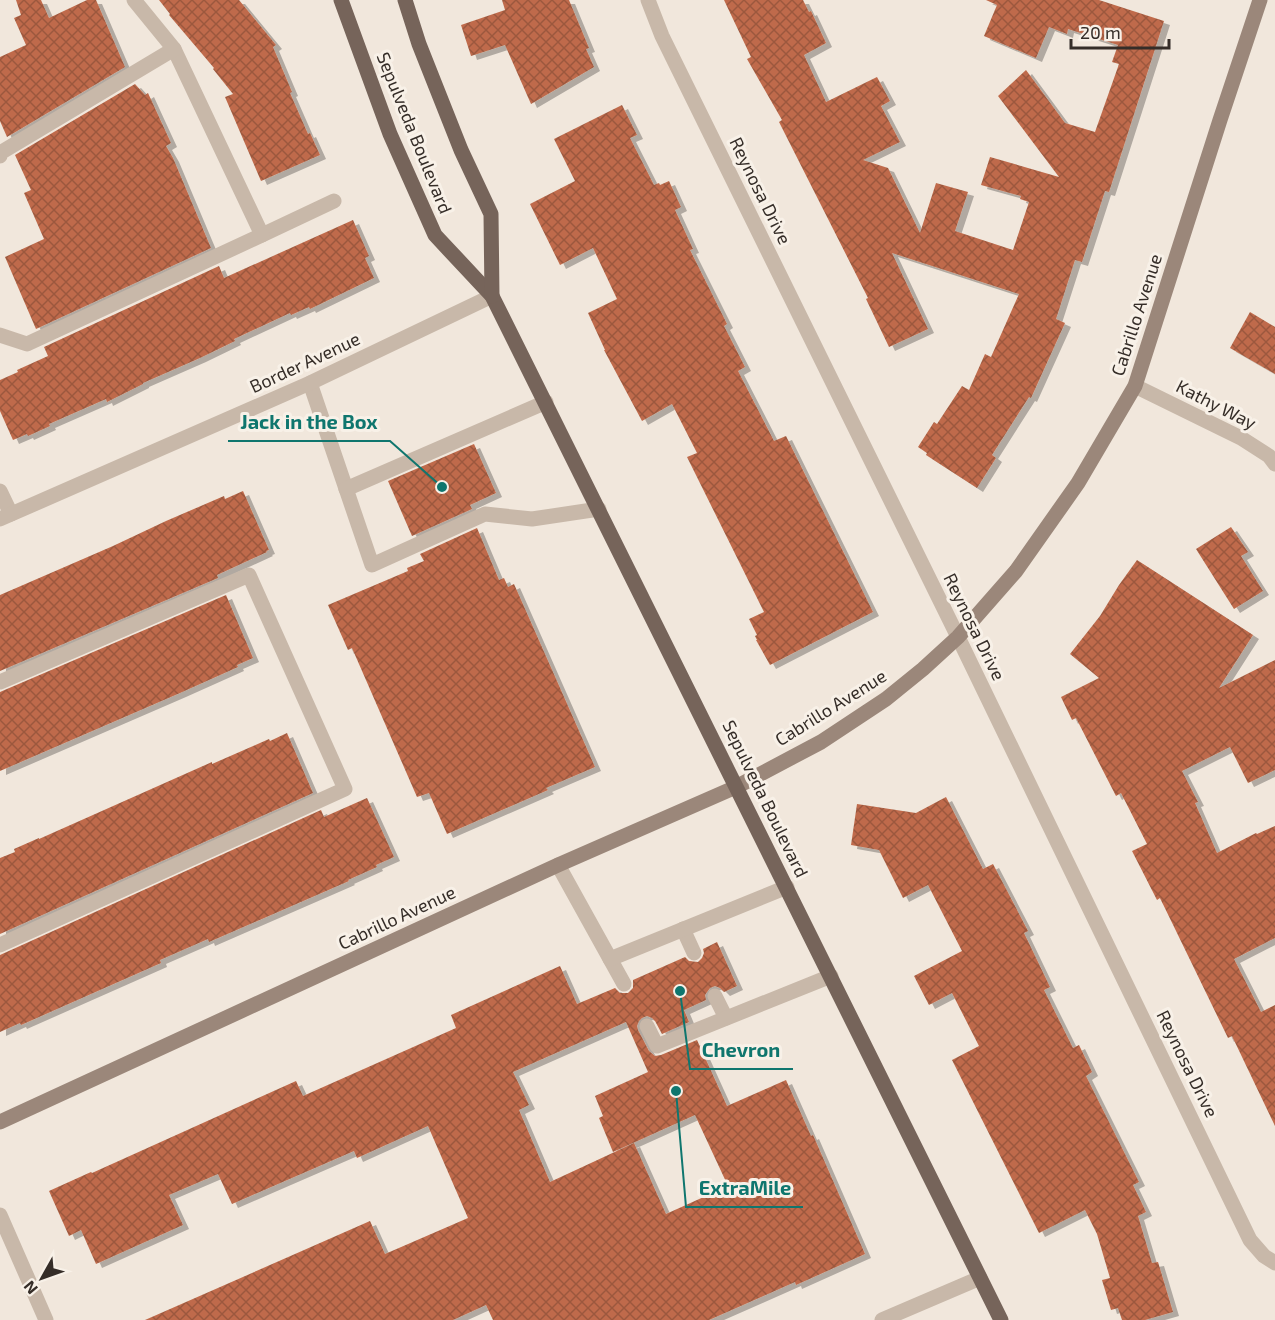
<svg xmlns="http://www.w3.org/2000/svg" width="1275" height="1320" font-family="'Exo 2',sans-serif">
<defs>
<pattern id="building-cross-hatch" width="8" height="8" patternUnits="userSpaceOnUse" patternTransform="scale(1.5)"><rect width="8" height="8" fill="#bf6b4b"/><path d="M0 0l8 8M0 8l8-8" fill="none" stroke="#9c583e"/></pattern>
<filter id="shadow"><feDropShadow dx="6" dy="4" stdDeviation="0" flood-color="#0004"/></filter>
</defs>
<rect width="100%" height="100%" fill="#f1e7dc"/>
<g fill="url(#building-cross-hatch)" fill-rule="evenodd" filter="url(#shadow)">
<path d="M 16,0 L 41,0 L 49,18 L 87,0 L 96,0 L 125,67 L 7,137 L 0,121 L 0,57 L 26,45 L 14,18 L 21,15 Z"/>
<path d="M 159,0 L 239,0 L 276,45 L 273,47 L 292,92 L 290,93 L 308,134 L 310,133 L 320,155 L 261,181 L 225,97 L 233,94 L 213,69 L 214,68 L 169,15 L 170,14 Z"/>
<path d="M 502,0 L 569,0 L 589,48 L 586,49 L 594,67 L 531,104 L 505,45 L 471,56 L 461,25 L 505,10 Z"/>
<path d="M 724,0 L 803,0 L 809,12 L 811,11 L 826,43 L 804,55 L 826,102 L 877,77 L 890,101 L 881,106 L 900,142 L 863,160 L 888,168 L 920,233 L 936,183 L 968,192 L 955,231 L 1013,250 L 1029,202 L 1020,199 L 1021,196 L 981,185 L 990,157 L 1059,177 L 998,96 L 1026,70 L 1065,123 L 1095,132 L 1119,64 L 1112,62 L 1118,45 L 1068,29 L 1067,34 L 1049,27 L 1036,58 L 984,36 L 997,5 L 986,0 L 1099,0 L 1164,21 L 1109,192 L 1105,191 L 1082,262 L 1075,260 L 1056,319 L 1065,323 L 1031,398 L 1029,397 L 992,455 L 996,458 L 977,488 L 926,455 L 927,453 L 918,447 L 934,422 L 937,424 L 962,386 L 969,390 L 985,354 L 991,357 L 1019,294 L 892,253 L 928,329 L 889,347 L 866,299 L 868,298 L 779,122 L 782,120 L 747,59 L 751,57 Z"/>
<path d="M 135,84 L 145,95 L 148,93 L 159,117 L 171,143 L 166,146 L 173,158 L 211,248 L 36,329 L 5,257 L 44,239 L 24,193 L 31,190 L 15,155 Z"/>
<path d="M 622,105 L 637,135 L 630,138 L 654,185 L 659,183 L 660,185 L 669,181 L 681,207 L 675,210 L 693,249 L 690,250 L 727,324 L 724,326 L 745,367 L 738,371 L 774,441 L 786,436 L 873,612 L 770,665 L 756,640 L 757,640 L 755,636 L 757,635 L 749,619 L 764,612 L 687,457 L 697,453 L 672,404 L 642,421 L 604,350 L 605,350 L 588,313 L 617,299 L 593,248 L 560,265 L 530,204 L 575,181 L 554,139 Z"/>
<path d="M 353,220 L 369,256 L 365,258 L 374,278 L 310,309 L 309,307 L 291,315 L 290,313 L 234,339 L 235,341 L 200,358 L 143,383 L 143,384 L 107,402 L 106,399 L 49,424 L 50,426 L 28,436 L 27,434 L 13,440 L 0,411 L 0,380 L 18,372 L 17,370 L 48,356 L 44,347 L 219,266 L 224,278 Z"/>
<path d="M 1250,312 L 1275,327 L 1275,374 L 1230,348 Z"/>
<path d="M 474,444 L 496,493 L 470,505 L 472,509 L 412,536 L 388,481 Z"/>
<path d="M 243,491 L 269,550 L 266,551 L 267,552 L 217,575 L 218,578 L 0,671 L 0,595 L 113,546 L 166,521 L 224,496 L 225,499 Z"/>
<path d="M 1231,527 L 1248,552 L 1241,556 L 1263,591 L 1234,609 L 1196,549 Z"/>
<path d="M 477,528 L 499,580 L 504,578 L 508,587 L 514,584 L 595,767 L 546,788 L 548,790 L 447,834 L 429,793 L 417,797 L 352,648 L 348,650 L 328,605 L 408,571 L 407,568 L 424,561 L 420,554 Z"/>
<path d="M 1137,560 L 1253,635 L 1219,688 L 1275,660 L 1275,770 L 1248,783 L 1230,747 L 1182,771 L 1198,802 L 1195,803 L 1217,853 L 1256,833 L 1257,834 L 1275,826 L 1275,938 L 1234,959 L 1261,1012 L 1275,1005 L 1275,1126 L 1232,1036 L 1228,1038 L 1160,898 L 1157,900 L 1132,851 L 1147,844 L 1121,793 L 1116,796 L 1076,718 L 1072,720 L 1061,697 L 1099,678 L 1070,654 L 1100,616 L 1119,585 Z"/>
<path d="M 226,595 L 253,658 L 237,665 L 238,667 L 180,693 L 0,771 L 0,692 Z"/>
<path d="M 287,733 L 313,793 L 0,934 L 0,858 L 15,852 L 14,849 L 39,838 L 39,839 L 185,774 L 212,762 L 212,764 L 269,739 L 270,741 Z"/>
<path d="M 946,797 L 983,869 L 993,864 L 1028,931 L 1024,933 L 1050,987 L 1044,990 L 1073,1048 L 1079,1045 L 1092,1072 L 1086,1076 L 1139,1182 L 1133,1185 L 1146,1212 L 1138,1216 L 1152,1263 L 1158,1262 L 1173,1312 L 1145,1320 L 1122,1320 L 1118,1308 L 1111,1310 L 1102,1280 L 1110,1278 L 1097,1234 L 1085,1210 L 1039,1233 L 952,1060 L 979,1046 L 952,993 L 929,1005 L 914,976 L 962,951 L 928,885 L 903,898 L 879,850 L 851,845 L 857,804 L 916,813 Z"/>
<path d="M 367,798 L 394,857 L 376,865 L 377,867 L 348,880 L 349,881 L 209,942 L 208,939 L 160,960 L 161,963 L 21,1025 L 20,1023 L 0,1032 L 0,955 L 321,810 L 324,817 Z"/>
<path d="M 717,942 L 737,986 L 724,992 L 720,988 L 715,986 L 710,988 L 705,995 L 706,1000 L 684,1010 L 689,1022 L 662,1034 L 655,1021 L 652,1018 L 647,1016 L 642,1018 L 639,1021 L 637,1026 L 638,1030 L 649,1051 L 655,1056 L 661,1055 L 697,1040 L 727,1106 L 786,1080 L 811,1136 L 813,1135 L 865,1254 L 796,1285 L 795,1282 L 709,1320 L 493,1320 L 486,1305 L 453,1320 L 145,1320 L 370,1221 L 385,1254 L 468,1218 L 428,1126 L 357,1158 L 354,1151 L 232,1204 L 218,1174 L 169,1195 L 183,1225 L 96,1264 L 81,1230 L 69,1236 L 49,1191 L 91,1172 L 92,1173 L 296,1081 L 303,1096 L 456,1028 L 451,1015 L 560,966 L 577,1004 L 615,988 L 620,993 L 628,993 L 633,988 L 633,980 L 685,957 L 689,961 L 698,962 L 702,958 L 704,953 L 703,949 ZM 626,1022 L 648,1072 L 595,1096 L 603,1116 L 599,1118 L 613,1152 L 695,1115 L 728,1186 L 666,1214 L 634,1143 L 550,1182 L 519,1110 L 529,1105 L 513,1072 Z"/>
</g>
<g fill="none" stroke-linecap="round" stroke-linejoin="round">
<g stroke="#c8b8a9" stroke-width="15">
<path d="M 174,49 L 262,235 L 334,201"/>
<path d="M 0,156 L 0,153 L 174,49 L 134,0"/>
<path d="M 0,335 L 27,344 L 262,235"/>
<path d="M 310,383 L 372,565 L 485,514 L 532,519 L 599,509"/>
<path d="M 346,489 L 546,402"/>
<path d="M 0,491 L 11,514"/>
<path d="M 0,682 L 249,575 L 345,789 L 0,945"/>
<path d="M 558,865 L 624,984"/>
<path d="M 683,929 L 694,953"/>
<path d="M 610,959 L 787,887"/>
<path d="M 715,996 L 726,1018"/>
<path d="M 647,1026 L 657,1046 L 831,976"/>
</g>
<g stroke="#c8b8a9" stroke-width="15">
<path d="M 648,0 L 662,36 L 958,637 L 1250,1240 L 1264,1256 L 1275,1263"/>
<path d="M 1135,386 L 1241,438 L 1269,456 L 1275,464"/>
<path d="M 0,519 L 310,383 L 492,296"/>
<path d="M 0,1215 L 46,1320"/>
<path d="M 882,1320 L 980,1278"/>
</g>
<path stroke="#9b877a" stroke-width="15" d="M 0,1122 L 558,865 L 736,787 L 821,742 L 886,699 L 923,669 L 958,637 L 1016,571 L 1078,483 L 1135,386 L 1220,120 L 1260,0"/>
<g stroke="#76645a" stroke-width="15">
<path d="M 341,0 L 390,134 L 435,235 L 492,296 L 1001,1320"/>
<path d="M 405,0 L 419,44 L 461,150 L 491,214 L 492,296"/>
</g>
</g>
<g text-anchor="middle" stroke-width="6" stroke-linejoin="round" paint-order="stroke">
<g font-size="18" fill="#352d28" stroke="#f8f1e8">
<text transform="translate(414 133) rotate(68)" y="6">Sepulveda Boulevard</text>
<text transform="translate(760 191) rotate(64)" y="6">Reynosa Drive</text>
<text transform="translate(1137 315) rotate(-72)" y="6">Cabrillo Avenue</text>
<text transform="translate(305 363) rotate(-25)" y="6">Border Avenue</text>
<text transform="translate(1216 405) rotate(27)" y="6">Kathy Way</text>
<text transform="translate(974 627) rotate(64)" y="6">Reynosa Drive</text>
<text transform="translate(831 708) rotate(-32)" y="6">Cabrillo Avenue</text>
<text transform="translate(765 799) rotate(64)" y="6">Sepulveda Boulevard</text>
<text transform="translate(397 918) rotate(-25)" y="6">Cabrillo Avenue</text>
<text transform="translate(1187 1064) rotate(64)" y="6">Reynosa Drive</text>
</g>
</g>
<path fill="none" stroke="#0f766e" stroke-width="2" d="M442 487L390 441H228M680 991L690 1069H793M676 1091L686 1207H803"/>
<g fill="#0f766e" stroke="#f8f1e8" stroke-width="2">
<circle cx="442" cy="487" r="6"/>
<circle cx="680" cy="991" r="6"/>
<circle cx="676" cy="1091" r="6"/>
</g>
<g font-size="20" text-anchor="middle" font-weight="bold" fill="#0f766e" stroke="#f8f1e8" stroke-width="6" stroke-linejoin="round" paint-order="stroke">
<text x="309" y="429">Jack in the Box</text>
<text x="741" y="1057">Chevron</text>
<text x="745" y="1195">ExtraMile</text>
</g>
<g transform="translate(42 1278) rotate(230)" stroke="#f8f1e8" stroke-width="4.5" paint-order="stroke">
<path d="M0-4.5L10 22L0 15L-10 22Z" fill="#352d28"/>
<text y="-9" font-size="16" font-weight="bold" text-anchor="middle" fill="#352d28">N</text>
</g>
<path d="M1071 39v9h98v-9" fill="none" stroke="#352d28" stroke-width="3"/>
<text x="1080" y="39" font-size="18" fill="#352d28" stroke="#f8f1e8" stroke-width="4.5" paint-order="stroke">20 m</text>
</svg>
